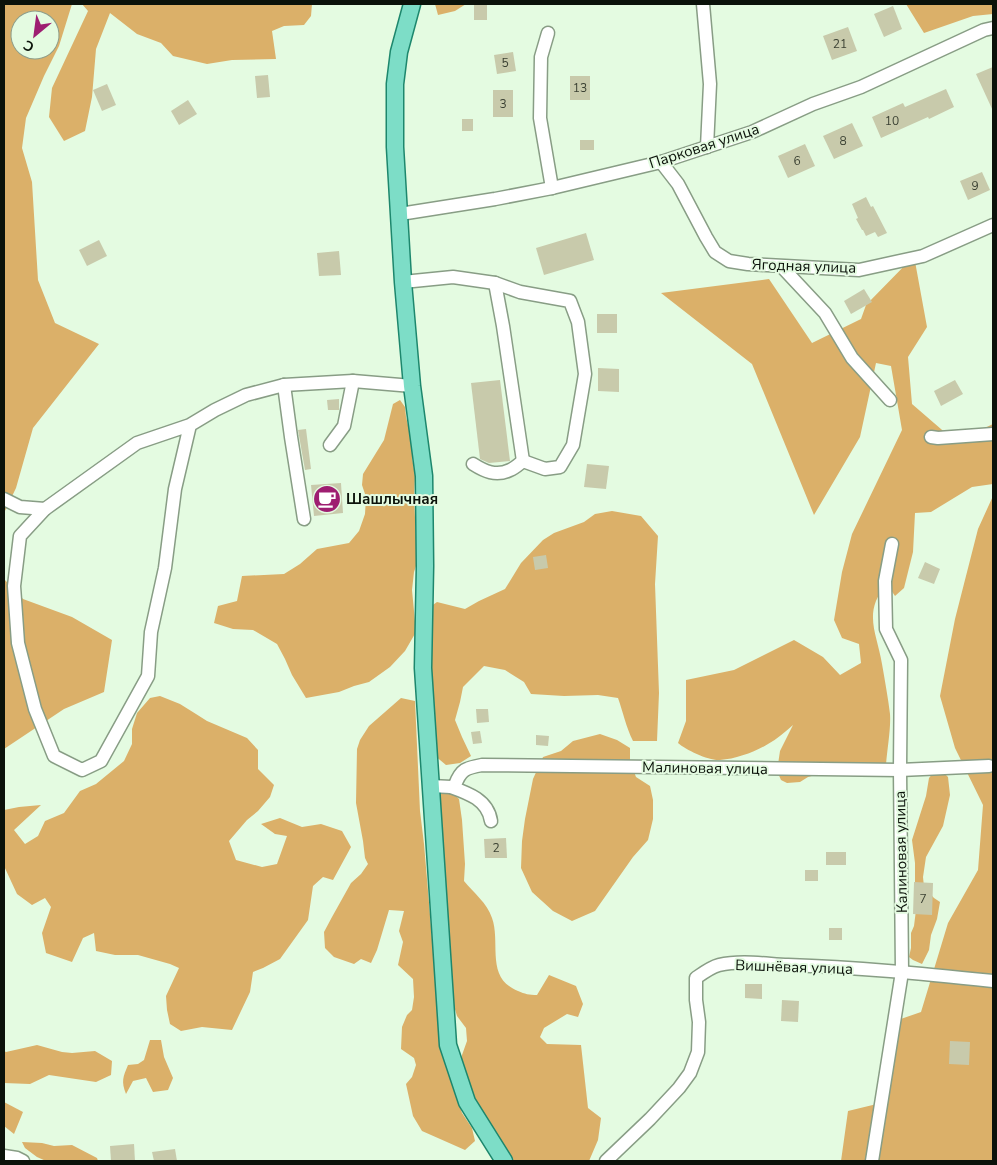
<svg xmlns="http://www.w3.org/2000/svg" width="997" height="1165" font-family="'Nunito Sans',sans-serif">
<rect width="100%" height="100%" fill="#e4fbe1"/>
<g fill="#dbb069" fill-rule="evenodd">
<path d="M 4,4 L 72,4 L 59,46 L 44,76 L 26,118 L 22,148 L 32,182 L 38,280 L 55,323 L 99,344 L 33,428 L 16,488 L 4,513 ZM 20,20 L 50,20 L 50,50 L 20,50 Z"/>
<path d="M 82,4 L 312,4 L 311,16 L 304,25 L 284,26 L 272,31 L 276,59 L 232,60 L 207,64 L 173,56 L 161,43 L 137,34 L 110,13 L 96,49 L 92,97 L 85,131 L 64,141 L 49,117 L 52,88 L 88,11 Z"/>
<path d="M 435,4 L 466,4 L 455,11 L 438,15 Z"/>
<path d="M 906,4 L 993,4 L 993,14 L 973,16 L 924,33 Z"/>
<path d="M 914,256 L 927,327 L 908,357 L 912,404 L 956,442 L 993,424 L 993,484 L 972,487 L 931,512 L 915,513 L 913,552 L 904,588 L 895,596 L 887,584 C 862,612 877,633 882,664 C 885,681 888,698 890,714 C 891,729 887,750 886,765 L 823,773 L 808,777 L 800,782 L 787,783 L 781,780 L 777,771 L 780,751 L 793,725 C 785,732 777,739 768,744 C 755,752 736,759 720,760 C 709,761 686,750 678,743 L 686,721 L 686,680 L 734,670 L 794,640 L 823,657 L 840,675 L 861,663 L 859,644 L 842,638 L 834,620 L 842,572 L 852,534 L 902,430 L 891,366 L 876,363 L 860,437 L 814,515 L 752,364 L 661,293 L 769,279 L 812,343 L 861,319 L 866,305 Z"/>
<path d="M 400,400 L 405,407 L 406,417 L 412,441 L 412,457 L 415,476 L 414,497 L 416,538 L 419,557 L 414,572 L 412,590 L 416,632 L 405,651 L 390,667 L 369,682 L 354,686 L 339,692 L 306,698 L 292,675 L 285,659 L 277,644 L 253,630 L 233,629 L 214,623 L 218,606 L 237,601 L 242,576 L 284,574 L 300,564 L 317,549 L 349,543 L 359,531 L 365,514 L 366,497 L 362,485 L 363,474 L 384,440 L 393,404 Z"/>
<path d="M 993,496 L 993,1161 L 841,1161 L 848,1111 L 885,1102 L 895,1021 L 921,1012 L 948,923 L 978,870 L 983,805 L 955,748 L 940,696 L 955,619 L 978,529 Z"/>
<path d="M 612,511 L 641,516 L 658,536 L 655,584 L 659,693 L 657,741 L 633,741 C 626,727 623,712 618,698 L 598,695 L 564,696 L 531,694 L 524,682 L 505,670 L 484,666 L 463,687 L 460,702 L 455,720 L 462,737 L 471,756 L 460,763 L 446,765 L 434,755 L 431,726 L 430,607 L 437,602 L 465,609 L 479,601 L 505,589 L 521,563 L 543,540 L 554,533 L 584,522 L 595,514 Z"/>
<path d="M 4,579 L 23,599 L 72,617 L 112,640 L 104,692 L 64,709 L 4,749 Z"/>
<path d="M 160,696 L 180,704 L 196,714 L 207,721 L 247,738 L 258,750 L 258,769 L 274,785 L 270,797 L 258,811 L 247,820 L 229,841 L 236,860 L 262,867 L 277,864 L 287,836 L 275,834 L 261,824 L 280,818 L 302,827 L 321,824 L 342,831 L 351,847 L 333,880 L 323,877 L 313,886 L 308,920 L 280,959 L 263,968 L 253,972 L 250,992 L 232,1030 L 202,1027 L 181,1031 L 170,1024 L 167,1010 L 166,996 L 179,968 L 170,964 L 138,955 L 115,955 L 96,951 L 94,933 L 83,938 L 72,962 L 46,953 L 42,933 L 51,907 L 45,898 L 32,905 L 17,894 L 4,866 L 4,810 L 19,807 L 41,805 L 14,830 L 25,844 L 38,836 L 45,821 L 64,813 L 80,791 L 96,784 L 124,761 L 132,744 L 132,729 L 137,713 L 150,698 Z"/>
<path d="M 401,698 L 415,701 L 420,811 L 424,844 L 433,950 L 439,995 L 441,1048 L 462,1113 L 472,1128 L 475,1141 L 465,1150 L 422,1131 L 413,1116 L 406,1084 L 412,1077 L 416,1065 L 414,1058 L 401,1049 L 402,1027 L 407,1015 L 412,1010 L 414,997 L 413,979 L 398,965 L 403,942 L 399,931 L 404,911 L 389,910 L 377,950 L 371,963 L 361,959 L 354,964 L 334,957 L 325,948 L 324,932 L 332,917 L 351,883 L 361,874 L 368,864 L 365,858 L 363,841 L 356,803 L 357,749 L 360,740 L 369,726 Z"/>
<path d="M 600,734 L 617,740 L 630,748 L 630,761 L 636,777 L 650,786 L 653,800 L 653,819 L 648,840 L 633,857 L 595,911 L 572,921 L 553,911 L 532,892 L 521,868 L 522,841 L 525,819 L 533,779 L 543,757 L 561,751 L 573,741 Z"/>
<path d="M 938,767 L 948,777 L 950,795 L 943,826 L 926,857 L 923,877 L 924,887 L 934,898 L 940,902 L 937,919 L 931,935 L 929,950 L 922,964 L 913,960 L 909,957 L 911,948 L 911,933 L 914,926 L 916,910 L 915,895 L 915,863 L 912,840 L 926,796 L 929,778 Z"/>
<path d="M 444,785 L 459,799 L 462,820 L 465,864 L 464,881 C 474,893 487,903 492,918 C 501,943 485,978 518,991 C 525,994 529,995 537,995 L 549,975 L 576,986 L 583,1004 L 578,1017 L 567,1014 L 544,1028 L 540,1037 L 547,1044 L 581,1045 L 588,1108 L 601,1118 L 598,1140 L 589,1161 L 508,1161 L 475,1100 L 461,1069 L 462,1055 L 467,1041 L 466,1028 L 457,1016 L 452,999 L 443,886 L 443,833 L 436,806 L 437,792 Z"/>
<path d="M 150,1040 L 161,1040 L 164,1057 L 173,1078 L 168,1090 L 153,1092 L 146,1078 L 133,1081 L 126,1094 C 121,1081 123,1077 128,1065 L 138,1064 L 144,1060 Z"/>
<path d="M 37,1045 L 62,1052 L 72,1053 L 95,1051 L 112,1061 L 111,1075 L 96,1082 L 49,1075 L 30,1084 L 4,1083 L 4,1051 L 6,1052 Z"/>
<path d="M 4,1102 L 23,1112 L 14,1134 L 4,1126 Z"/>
<path d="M 22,1142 L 42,1143 L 54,1146 L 72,1145 L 97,1158 L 98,1161 L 46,1161 L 37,1157 L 25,1148 Z"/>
</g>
<g fill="#c8caab">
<rect x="474" y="4" width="13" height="16"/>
<path d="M 893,6 L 902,29 L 884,37 L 874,14 Z"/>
<path d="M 848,27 L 857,51 L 832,60 L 823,36 Z"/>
<path d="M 513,52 L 516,71 L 497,74 L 494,55 Z"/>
<path d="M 993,67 L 993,111 L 976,74 Z"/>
<path d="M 268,75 L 270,97 L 257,98 L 255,76 Z"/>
<rect x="570" y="76" width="20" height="24"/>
<path d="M 107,84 L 116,105 L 102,111 L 93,90 Z"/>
<path d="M 946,89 L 954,107 L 929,119 L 928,117 L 881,138 L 872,117 L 903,103 L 905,107 Z"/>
<rect x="493" y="90" width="20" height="27"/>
<path d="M 188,100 L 197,114 L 179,125 L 171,111 Z"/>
<rect x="462" y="119" width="11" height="12"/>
<path d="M 852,123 L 863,146 L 834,159 L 823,136 Z"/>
<rect x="580" y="140" width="14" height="10"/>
<path d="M 805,144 L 815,166 L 788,178 L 778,156 Z"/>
<path d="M 982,172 L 990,190 L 968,200 L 960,181 Z"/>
<path d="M 866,197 L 871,207 L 873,206 L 887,233 L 878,237 L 875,232 L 866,236 L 863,230 L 862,230 L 856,219 L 858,218 L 852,204 Z"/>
<path d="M 586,233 L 594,260 L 544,275 L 536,248 Z"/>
<path d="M 99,240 L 107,256 L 87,266 L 79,250 Z"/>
<path d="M 339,251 L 341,275 L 319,276 L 317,253 Z"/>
<path d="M 864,289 L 872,302 L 851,314 L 844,301 Z"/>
<rect x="597" y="314" width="20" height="19"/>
<path d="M 598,368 L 619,369 L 619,392 L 598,391 Z"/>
<path d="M 500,380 L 510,461 L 489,463 L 480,459 L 471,383 Z"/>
<path d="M 955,380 L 963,394 L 941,406 L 934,391 Z"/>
<path d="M 339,399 L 339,410 L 328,410 L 327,400 Z"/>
<path d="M 306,429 L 311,469 L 305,470 L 298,430 Z"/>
<path d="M 587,464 L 609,466 L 606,489 L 584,487 Z"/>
<path d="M 341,483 L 343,513 L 314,516 L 311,485 Z"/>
<path d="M 546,555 L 548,568 L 535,570 L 533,557 Z"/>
<path d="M 925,562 L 940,569 L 934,584 L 918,578 Z"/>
<path d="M 476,709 L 488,709 L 489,722 L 477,723 Z"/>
<path d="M 480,731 L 482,743 L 473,744 L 471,732 Z"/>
<path d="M 536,735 L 549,736 L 548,746 L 536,745 Z"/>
<path d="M 506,838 L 507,858 L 485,858 L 484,839 Z"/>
<rect x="826" y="852" width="20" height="13"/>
<rect x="805" y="870" width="13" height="11"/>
<path d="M 914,882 L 933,883 L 932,915 L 913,914 Z"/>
<rect x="829" y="928" width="13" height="12"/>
<path d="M 745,984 L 762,984 L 762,999 L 745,998 Z"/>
<path d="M 782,1000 L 799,1001 L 798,1022 L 781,1021 Z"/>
<path d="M 950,1041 L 970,1042 L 969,1065 L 949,1064 Z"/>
<path d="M 134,1144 L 135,1161 L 111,1161 L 110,1146 Z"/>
<path d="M 175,1149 L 177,1161 L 154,1161 L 152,1152 Z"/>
</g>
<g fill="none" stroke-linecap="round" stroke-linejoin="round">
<g stroke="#889d85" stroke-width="15">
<g id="minor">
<path d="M 703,4 L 710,84 L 707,147"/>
<path d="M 548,33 L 541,57 L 540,118 L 552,188"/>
<path d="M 661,162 L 678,184 L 706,237 L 715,252 L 729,261 L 748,264 L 859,270 L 923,256 L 993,225"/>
<path d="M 400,214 L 495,199 L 552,188 L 661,162 L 752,132 L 813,104 L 861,87 L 984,30 L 993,28"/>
<path d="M 782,267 L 825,313 L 852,358 L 890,400"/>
<path d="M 403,282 L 453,277 L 495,283 L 520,292 L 570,301 L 578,322 L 585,374 L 573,445 L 560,467 L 545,469 L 523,461 C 519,464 515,468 510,470 C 496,477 484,471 473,464"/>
<path d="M 495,283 L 503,326 L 523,461"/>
<path d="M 284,385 L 291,437 L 304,519"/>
<path d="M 190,425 L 137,443 L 45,509 L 20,536 L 14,586 L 18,643 L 35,709 L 54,756 L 82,770 L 101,761 L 148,676 L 151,632 L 165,568 L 175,489 L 190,425 L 215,410 L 246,395 L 284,385 L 353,381 L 412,386"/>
<path d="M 931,437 L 938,438 L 993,434"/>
<path d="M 330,445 L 344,426 L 353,381"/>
<path d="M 4,499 L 20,507 L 45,509"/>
<path d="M 431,786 L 451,787 L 455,785 C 461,769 466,768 482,765 L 900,770 L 989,766"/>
<path d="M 451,787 C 468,793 488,800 491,821"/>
<path d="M 4,1156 L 17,1158 L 23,1161"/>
<path d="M 606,1161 L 650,1119 L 679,1088 L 690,1073 L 698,1052 L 699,1022 L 696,1000 L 696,978 C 703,973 711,967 719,965 C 741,960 765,964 788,965 C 856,967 925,974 993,981"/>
<path d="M 872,1161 L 902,972 L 900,770 L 901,660 L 886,629 L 885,581 L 892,544"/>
</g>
</g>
<g stroke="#1d876d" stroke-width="19">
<path id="major" d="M 412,4 L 399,52 L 395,84 L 395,147 L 403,282 L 412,386 L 424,476 L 425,566 L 423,668 L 448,1045 L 467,1102 L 504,1161"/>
</g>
<use href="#minor" stroke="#fff" stroke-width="12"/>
<use href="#major" stroke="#7dddc7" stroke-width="16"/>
</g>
<defs>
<g id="cafe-disc" transform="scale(1.4375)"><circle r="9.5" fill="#9e1e71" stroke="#e4fbe1"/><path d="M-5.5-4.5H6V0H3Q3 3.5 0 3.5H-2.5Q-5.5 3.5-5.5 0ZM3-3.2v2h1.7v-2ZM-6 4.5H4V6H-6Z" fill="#fff"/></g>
</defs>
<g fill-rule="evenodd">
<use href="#cafe-disc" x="327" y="499"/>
</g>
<g text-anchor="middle" stroke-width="4" stroke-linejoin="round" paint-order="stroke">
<g font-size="12" fill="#3a4032">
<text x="840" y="48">21</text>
<text x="505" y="67">5</text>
<text x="580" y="92">13</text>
<text x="503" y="108">3</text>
<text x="892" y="125">10</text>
<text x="843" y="145">8</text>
<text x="797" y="165">6</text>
<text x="975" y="190">9</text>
<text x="496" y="852">2</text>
<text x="923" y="903">7</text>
</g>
<g font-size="15" fill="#0b120a" stroke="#e4fbe1">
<text transform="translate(704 146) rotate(-18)" y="5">Парковая улица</text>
<text transform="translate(804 266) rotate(2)" y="5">Ягодная улица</text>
<text transform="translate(705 768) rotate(1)" y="5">Малиновая улица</text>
<text transform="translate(901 852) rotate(-91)" y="5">Калиновая улица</text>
<text transform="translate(794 967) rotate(2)" y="5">Вишнёвая улица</text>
</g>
<g font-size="15" font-weight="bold" fill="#0b120a" stroke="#e4fbe1" text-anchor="start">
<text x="346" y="504">Шашлычная</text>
</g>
</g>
<rect width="997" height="1165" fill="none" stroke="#0b120a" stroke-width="10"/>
<g transform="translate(35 35) rotate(209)"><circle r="24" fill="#e4fbe1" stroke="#8d9e8b"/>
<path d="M0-4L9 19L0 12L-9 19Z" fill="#9e1e71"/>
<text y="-8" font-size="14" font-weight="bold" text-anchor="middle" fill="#0b120a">С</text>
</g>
</svg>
